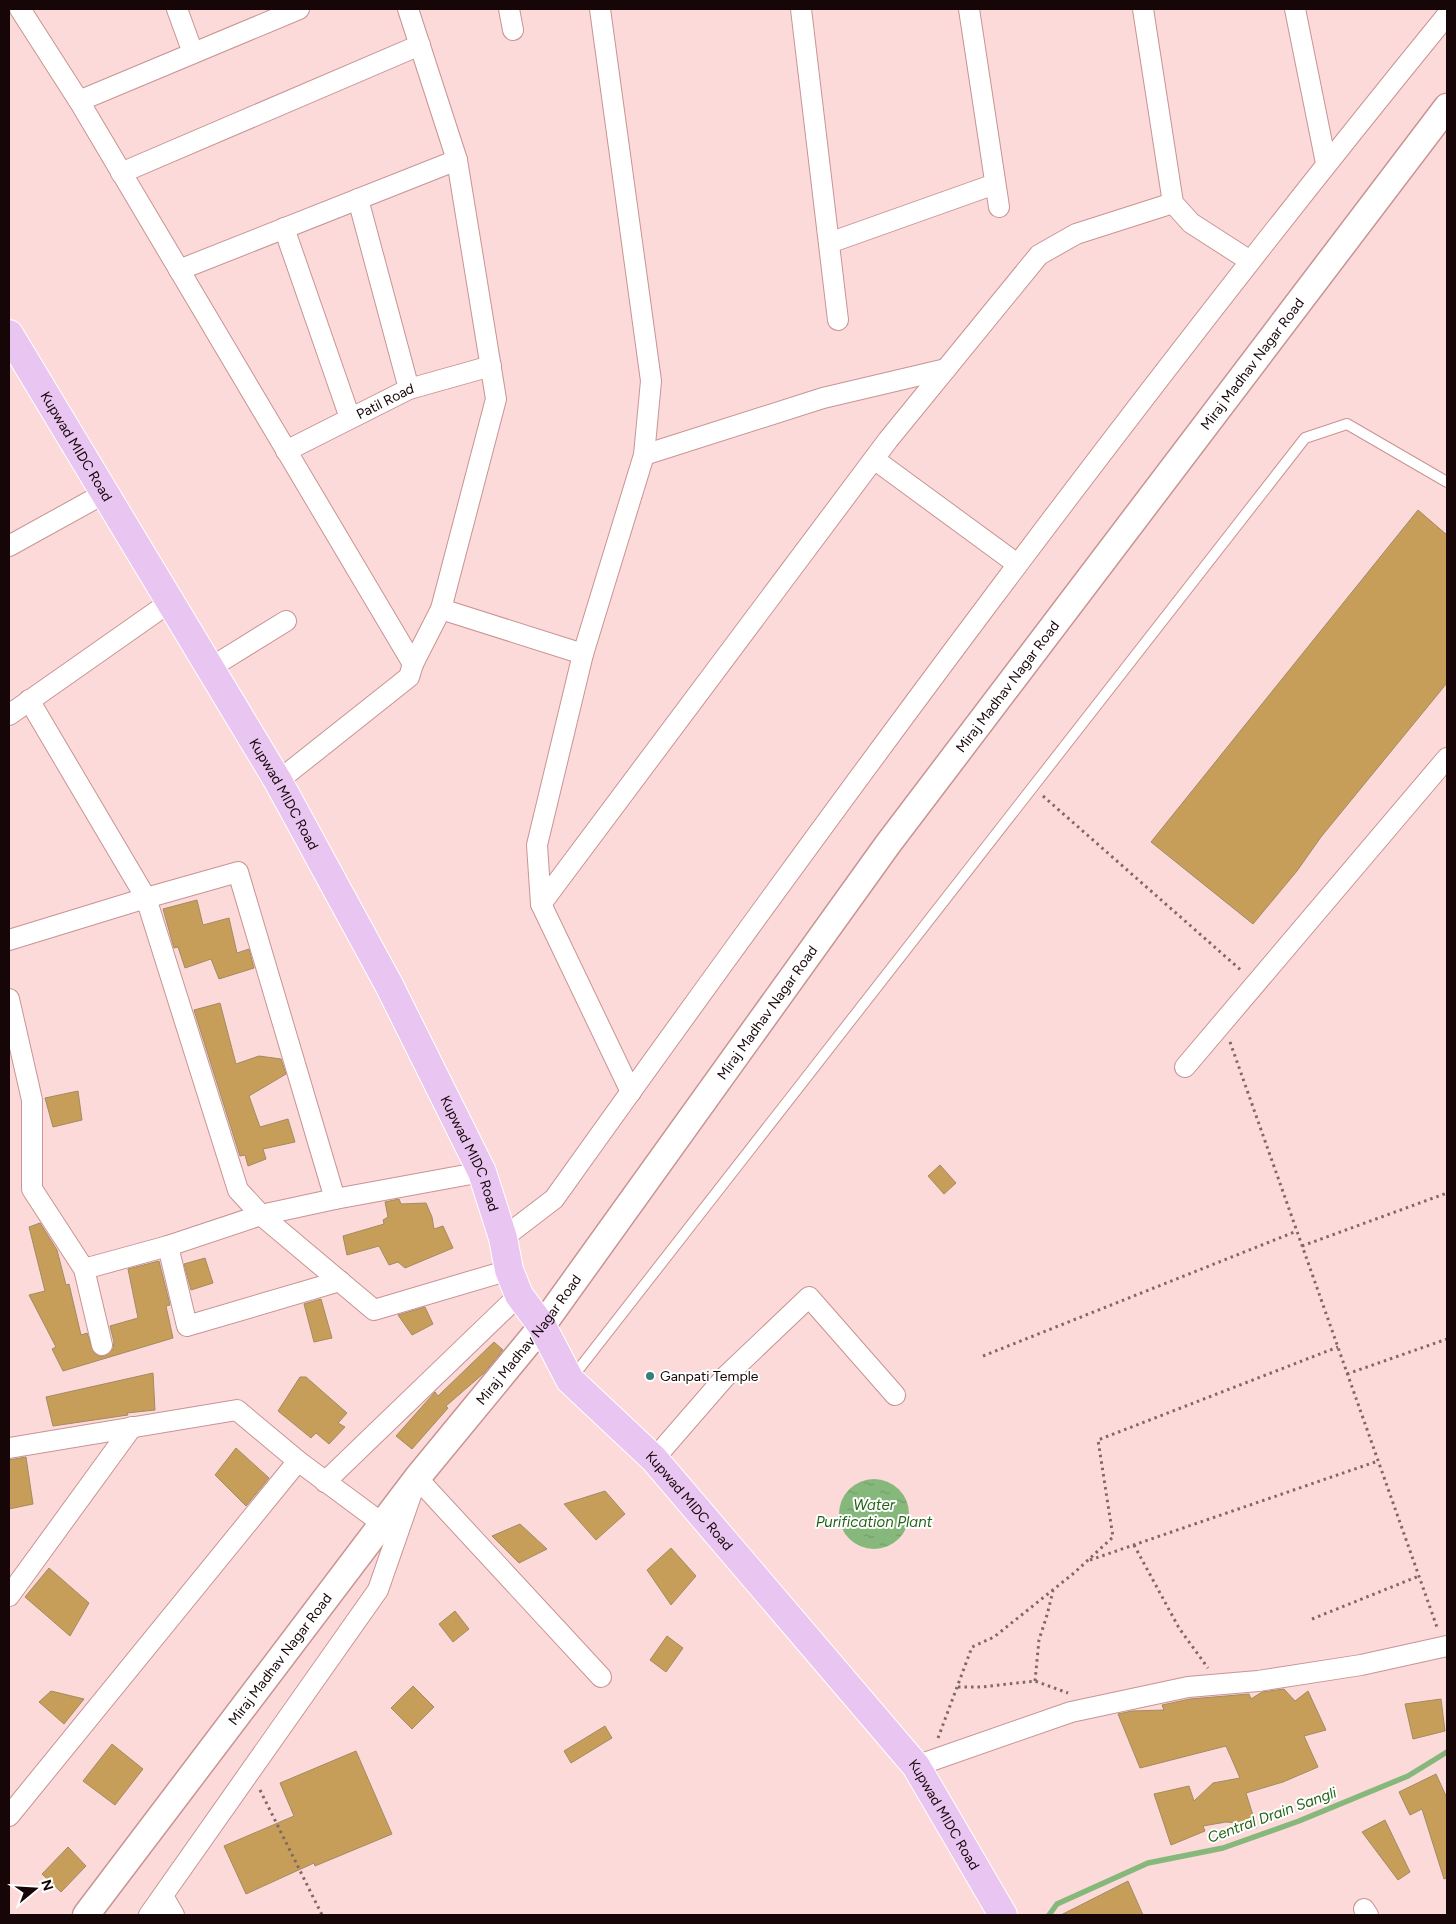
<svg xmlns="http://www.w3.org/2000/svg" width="1456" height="1924" font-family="Figtree,sans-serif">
<defs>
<pattern id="water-ripples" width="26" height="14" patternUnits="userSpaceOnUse" patternTransform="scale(1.25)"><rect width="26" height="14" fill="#86b87c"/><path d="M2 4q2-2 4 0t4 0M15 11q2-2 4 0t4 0" fill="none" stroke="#739d6a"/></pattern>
</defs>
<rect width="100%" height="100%" fill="#fcdad9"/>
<circle fill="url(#water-ripples)" cx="874" cy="1514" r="35"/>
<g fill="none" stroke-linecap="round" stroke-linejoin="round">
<path stroke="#86b87c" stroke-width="5.5" d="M 1049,1915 L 1057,1904 L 1148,1863 L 1223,1848 L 1299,1821 L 1408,1776 L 1447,1752"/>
</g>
<g fill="#c69e59" stroke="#a38b62">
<path d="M 1418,510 L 1447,535 L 1447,683 L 1321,837 L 1297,871 L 1253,924 L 1151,842 Z"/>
<path d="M 197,900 L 203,925 L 229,918 L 237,953 L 249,949 L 254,968 L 219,979 L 211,959 L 185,968 L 178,947 L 174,948 L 163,909 Z"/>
<path d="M 220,1003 L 236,1064 L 259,1056 L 281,1059 L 286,1074 L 249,1096 L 260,1127 L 288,1119 L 295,1142 L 263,1149 L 266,1159 L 248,1166 L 245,1155 L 240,1156 L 194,1010 Z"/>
<path d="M 78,1091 L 82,1120 L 53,1127 L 45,1098 Z"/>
<path d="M 940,1165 L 956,1183 L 944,1194 L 928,1176 Z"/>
<path d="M 399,1199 L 401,1204 L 426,1203 L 432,1217 L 434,1229 L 443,1226 L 453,1248 L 405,1268 L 398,1262 L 389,1265 L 379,1246 L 347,1255 L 343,1236 L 384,1224 L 383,1220 L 388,1217 L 385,1202 Z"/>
<path d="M 40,1223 L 57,1250 L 66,1285 L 69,1284 L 81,1335 L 87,1333 L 94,1353 L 99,1356 L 105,1356 L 113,1349 L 114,1342 L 110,1326 L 138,1318 L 128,1269 L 159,1261 L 170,1305 L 166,1306 L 173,1338 L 63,1371 L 52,1349 L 56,1347 L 29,1295 L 45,1291 L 29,1227 Z"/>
<path d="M 205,1258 L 213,1283 L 191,1290 L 184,1264 Z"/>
<path d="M 321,1299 L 332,1338 L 314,1342 L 304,1304 Z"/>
<path d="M 425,1307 L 433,1324 L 412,1335 L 398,1315 Z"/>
<path d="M 494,1342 L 503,1350 L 484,1373 L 446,1406 L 448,1408 L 412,1449 L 396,1436 L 435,1392 L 438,1396 Z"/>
<path d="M 153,1373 L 155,1410 L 127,1413 L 128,1415 L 53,1426 L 46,1397 Z"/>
<path d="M 300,1377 L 306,1377 L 347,1413 L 338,1423 L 345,1427 L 329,1444 L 316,1433 L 311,1438 L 278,1411 Z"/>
<path d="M 236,1448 L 269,1478 L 246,1506 L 215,1475 Z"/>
<path d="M 26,1457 L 33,1504 L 9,1509 L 9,1460 Z"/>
<path d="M 605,1491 L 625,1514 L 596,1540 L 564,1504 Z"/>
<path d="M 520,1524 L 547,1549 L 519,1563 L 492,1536 Z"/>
<path d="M 671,1548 L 696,1576 L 671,1605 L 647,1570 Z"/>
<path d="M 49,1568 L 89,1603 L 70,1636 L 25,1597 Z"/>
<path d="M 455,1611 L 469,1629 L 453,1642 L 439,1624 Z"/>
<path d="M 667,1636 L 683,1648 L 666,1672 L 650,1660 Z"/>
<path d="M 413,1686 L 434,1707 L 412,1729 L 391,1708 Z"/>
<path d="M 1284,1689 L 1295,1701 L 1308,1691 L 1326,1730 L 1304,1736 L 1318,1767 L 1283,1782 L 1246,1793 L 1257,1828 L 1238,1823 L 1226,1822 L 1203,1826 L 1205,1831 L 1171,1845 L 1154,1794 L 1189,1786 L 1194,1801 L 1213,1783 L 1240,1778 L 1226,1746 L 1140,1768 L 1118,1714 L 1132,1711 L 1164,1710 L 1162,1705 L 1190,1699 L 1249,1694 L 1251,1699 L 1262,1692 Z"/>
<path d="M 51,1691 L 84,1699 L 64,1724 L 39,1702 Z"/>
<path d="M 1441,1699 L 1445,1731 L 1413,1739 L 1405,1704 Z"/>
<path d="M 605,1726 L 612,1738 L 571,1763 L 564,1751 Z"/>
<path d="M 112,1744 L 143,1769 L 115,1805 L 83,1781 Z"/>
<path d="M 356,1751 L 392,1834 L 315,1866 L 314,1863 L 246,1894 L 224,1846 L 294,1816 L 280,1783 Z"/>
<path d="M 1436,1774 L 1447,1798 L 1447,1878 L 1444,1879 L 1422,1809 L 1410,1815 L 1399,1792 Z"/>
<path d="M 1385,1820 L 1410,1872 L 1398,1880 L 1362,1832 Z"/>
<path d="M 68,1847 L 86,1866 L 61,1892 L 42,1874 Z"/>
<path d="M 1128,1881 L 1143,1915 L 1061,1915 Z"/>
</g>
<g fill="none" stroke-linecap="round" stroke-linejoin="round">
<g stroke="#c89493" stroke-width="12">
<path id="service" d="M 571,1379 L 1305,438 L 1347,424 L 1447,482"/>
</g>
<g stroke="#c89493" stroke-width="22">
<g id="minor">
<path d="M 20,9 L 79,101 L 413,664 L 409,677 L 278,781"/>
<path d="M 177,9 L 193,53"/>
<path d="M 408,9 L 457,160 L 496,399 L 441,609 L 413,664"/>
<path d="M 509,9 L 513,30"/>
<path d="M 600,9 L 651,381 L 644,455 L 583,654 L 537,845 L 541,904 L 631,1092"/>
<path d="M 801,9 L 838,320"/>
<path d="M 969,9 L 999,207"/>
<path d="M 1143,9 L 1173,203 L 1191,223 L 1250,261"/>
<path d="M 1295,9 L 1326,163"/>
<path d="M 79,101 L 299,9"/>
<path d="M 121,173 L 420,45"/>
<path d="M 358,199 L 409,389"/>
<path d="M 284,228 L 350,418"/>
<path d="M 829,243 L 995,184"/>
<path d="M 179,270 L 457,160"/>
<path id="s1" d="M 286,451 L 409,389 L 491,366"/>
<path d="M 644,455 L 823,398 L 946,369"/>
<path d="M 874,459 L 1017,564"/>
<path d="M 9,546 L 105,493"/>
<path d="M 441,609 L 583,654"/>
<path d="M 210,668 L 286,621"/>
<path d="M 29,700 L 146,898 L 238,1190 L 261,1215 L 335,1199 L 482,1172"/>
<path d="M 9,715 L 170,602"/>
<path d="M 541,904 L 888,440 L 1039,255 L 1076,234 L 1173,203"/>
<path d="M 9,940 L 146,898 L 238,872 L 335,1199"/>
<path d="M 9,999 L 32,1100 L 32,1189 L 84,1269 L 102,1345"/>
<path d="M 1185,1067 L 1447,758"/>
<path d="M 503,1238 L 554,1199 C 841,797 1135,398 1447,15"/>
<path d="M 168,1246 L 187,1326 L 340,1281"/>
<path d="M 84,1269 L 168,1246 L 261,1215 L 374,1310 L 509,1270"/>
<path d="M 9,1448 L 237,1410 L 298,1461 L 383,1524"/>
<path d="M 654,1459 L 726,1376 L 809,1297 L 895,1395"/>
<path d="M 325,1482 L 519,1295"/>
<path d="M 9,1596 L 132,1427"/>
<path d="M 916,1766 L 1071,1712 L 1188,1687 L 1258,1681 L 1361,1665 L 1447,1646"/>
<path d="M 9,1816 L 298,1461"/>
<path d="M 163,1896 L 174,1915"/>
<path d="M 1364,1909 L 1368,1915"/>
<path d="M 149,1915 L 378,1590 L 417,1478 L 601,1677"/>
</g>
</g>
<g stroke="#c89493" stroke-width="29">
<g id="tertiary">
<path id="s2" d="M 86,1915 L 417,1478 L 542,1326 L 888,844 L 1447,107"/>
</g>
</g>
<g stroke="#fff" stroke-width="30">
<g id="primary">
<path id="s3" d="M 9,334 L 278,781 L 389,985 L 482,1172 L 503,1238 L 509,1270 L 519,1295 L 542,1326 L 570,1380 L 654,1459 L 916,1766 L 1003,1915"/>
</g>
</g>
<g stroke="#816868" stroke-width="3" stroke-dasharray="2.5 4" stroke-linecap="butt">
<path d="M 1043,796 L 1243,972"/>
<path d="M 1230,1042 L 1438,1630"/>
<path d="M 1302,1246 L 1447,1193"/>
<path d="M 983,1356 L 1297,1231"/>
<path d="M 1347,1374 L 1447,1339"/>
<path d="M 1134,1545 L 1179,1628 L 1208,1668"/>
<path d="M 1090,1560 L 1378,1461"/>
<path d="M 1312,1619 L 1419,1576"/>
<path d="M 1035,1681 L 1039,1640 L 1047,1615 L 1053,1591"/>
<path d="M 958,1687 L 982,1687 L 1035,1681 L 1068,1693"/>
<path d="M 938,1738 L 972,1647 L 994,1637 L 1074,1573 L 1113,1537 L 1098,1440 L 1338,1347"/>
<path d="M 260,1790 L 322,1915"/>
</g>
<use href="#service" stroke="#fff" stroke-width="10"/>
<use href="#minor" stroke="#fff" stroke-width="20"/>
<use href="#tertiary" stroke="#fff" stroke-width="26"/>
<use href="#primary" stroke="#e9c5f1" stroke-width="28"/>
</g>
<circle fill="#357e82" stroke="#fff" stroke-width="2" cx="650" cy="1376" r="5"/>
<g text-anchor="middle" stroke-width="4" stroke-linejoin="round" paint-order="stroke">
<g font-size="14" fill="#170607" stroke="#fff">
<text dy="5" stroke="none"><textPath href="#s2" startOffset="1941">Miraj Madhav Nagar Road</textPath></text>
<text dy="5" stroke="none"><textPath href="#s1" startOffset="111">Patil Road</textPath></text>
<text dy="5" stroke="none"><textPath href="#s3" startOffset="131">Kupwad MIDC Road</textPath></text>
<text dy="5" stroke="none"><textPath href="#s2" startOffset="1536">Miraj Madhav Nagar Road</textPath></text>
<text dy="5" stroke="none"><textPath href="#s3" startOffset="536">Kupwad MIDC Road</textPath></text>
<text dy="5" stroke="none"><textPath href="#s2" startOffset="1131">Miraj Madhav Nagar Road</textPath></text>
<text dy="5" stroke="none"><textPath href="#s3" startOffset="941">Kupwad MIDC Road</textPath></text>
<text dy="5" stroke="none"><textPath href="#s2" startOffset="726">Miraj Madhav Nagar Road</textPath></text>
<text dy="5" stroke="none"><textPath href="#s3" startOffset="1361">Kupwad MIDC Road</textPath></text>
<text dy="5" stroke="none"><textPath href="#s2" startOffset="321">Miraj Madhav Nagar Road</textPath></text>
<text dy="5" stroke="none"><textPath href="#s3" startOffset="1766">Kupwad MIDC Road</textPath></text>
</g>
<g font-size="14" fill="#170607" stroke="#fff" text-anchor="start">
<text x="660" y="1381">Ganpati Temple</text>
</g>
<g font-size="15" font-style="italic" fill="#236414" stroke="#fff">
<text x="874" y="1510">Water<tspan x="874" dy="17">Purification Plant</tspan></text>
<text transform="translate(1272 1815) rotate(-20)" y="5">Central Drain Sangli</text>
</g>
</g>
<rect width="1456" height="1924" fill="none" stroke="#170607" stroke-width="20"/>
<g transform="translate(35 1889) rotate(72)" stroke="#ffffff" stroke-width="4" paint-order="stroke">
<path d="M0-4L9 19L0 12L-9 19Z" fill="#170607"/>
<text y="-8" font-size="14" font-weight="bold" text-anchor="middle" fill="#170607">N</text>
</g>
</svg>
